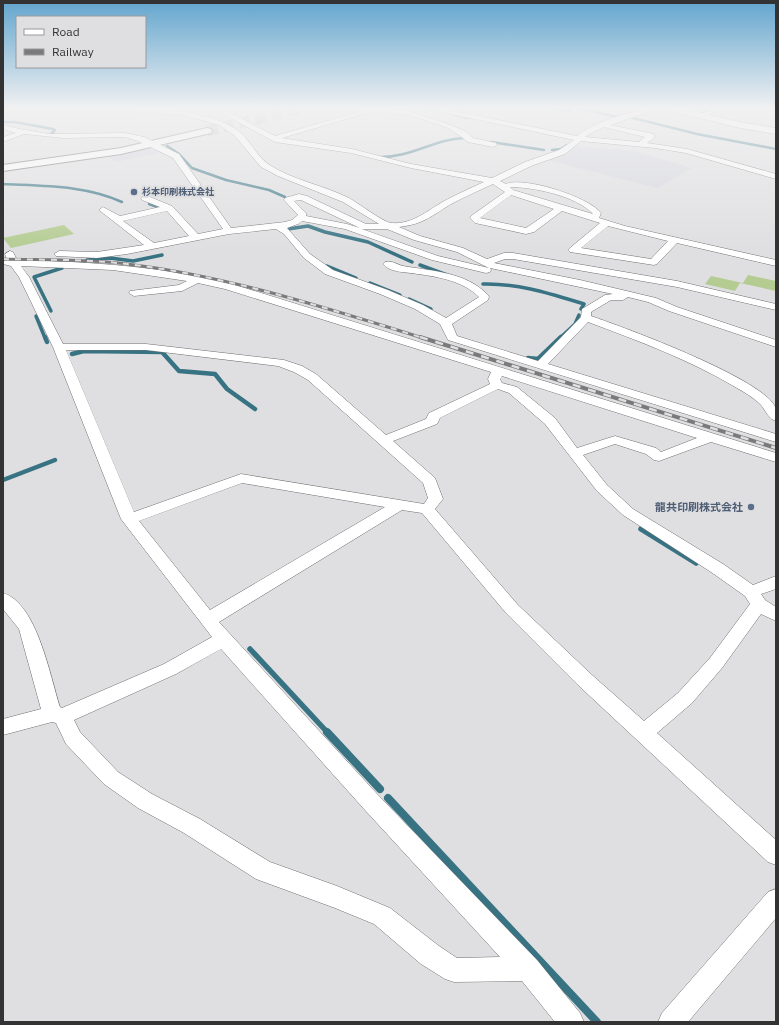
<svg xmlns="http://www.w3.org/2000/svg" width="779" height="1025" font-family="'IBM Plex Sans','Noto Sans JP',sans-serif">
<rect width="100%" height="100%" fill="#dfdfe1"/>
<g fill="#d4d5de">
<path d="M 576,146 L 633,151 L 692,168 L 657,188 L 547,160 L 569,151 Z"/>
<path d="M 151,148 L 159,153 L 116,162 L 108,156 Z"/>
</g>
<g fill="#b4cc92">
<path d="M 64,225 L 74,234 L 11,248 L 3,238 Z"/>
<path d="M 748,275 L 776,281 L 776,291 L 740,283 L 735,291 L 705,284 L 711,276 L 743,283 Z"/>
</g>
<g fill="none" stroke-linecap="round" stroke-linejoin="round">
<g stroke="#387384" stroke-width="2.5">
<path d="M 424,108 L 437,111"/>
<path d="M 550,108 L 568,111 L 573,108"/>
<path d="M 577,108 L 618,117"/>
<path d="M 445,112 L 468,118"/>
<path d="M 701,112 L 719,108"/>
<path d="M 629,117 L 697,134 L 776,149"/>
<path d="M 3,122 L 15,122 L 53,129 L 55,130 L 51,134 L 56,135"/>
<path d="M 491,142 L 544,150"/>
<path d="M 167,146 L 179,154 L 192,168 L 226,180 L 269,190 L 285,197"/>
<path d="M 552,150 L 561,149 L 567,145"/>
<path d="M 379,157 C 410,158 434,139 464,138"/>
<path d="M 3,184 C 43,186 85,185 122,202"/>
<path d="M 149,204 L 160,208"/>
</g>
<g stroke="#387384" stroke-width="3.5">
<path d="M 157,207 L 161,208"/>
<path d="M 288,229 L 308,226 L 325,232 L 368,242 L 412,262"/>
<path d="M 87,260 L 110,258 L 133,261 L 162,255"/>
<path d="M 80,262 L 84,262"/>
<path d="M 420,265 L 447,275"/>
<path d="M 327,266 L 356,278"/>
<path d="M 370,283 L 400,295"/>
<path d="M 483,284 C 518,283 551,294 584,304 L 581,309"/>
<path d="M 409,299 L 431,309"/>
<path d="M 51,311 L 34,277 L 62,268"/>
<path d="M 36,316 L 45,338"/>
<path d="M 560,338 L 575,324 L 579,315"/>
</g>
<g stroke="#387384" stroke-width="4.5">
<path d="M 45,337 L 47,342"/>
<path d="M 72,354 L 84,351 L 162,352 L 179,371 L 215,374 L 227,389 L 255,409"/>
<path d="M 528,358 L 538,359 L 561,337"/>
<path d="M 3,480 L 55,460"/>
</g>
<g stroke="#387384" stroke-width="5.5">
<path d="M 641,529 L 696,563"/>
<path d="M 250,649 L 328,733"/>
</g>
<g stroke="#387384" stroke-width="8">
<path d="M 327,732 L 380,789"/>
<path d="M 388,798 L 597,1022"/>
</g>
<path stroke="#bdbdbe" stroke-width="11" stroke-dasharray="11 5.5" stroke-linecap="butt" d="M 207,131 L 304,108"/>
<g stroke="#707072" stroke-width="1">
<g id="street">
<path d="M 114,108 C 143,104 217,112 240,132 C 250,141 257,156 268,164 C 292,180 323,185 349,198 C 358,203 383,222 391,223 C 414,225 430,208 448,199 C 460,193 472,187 484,182 L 411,168 L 351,153 L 275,142 L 247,127 L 214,108 L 221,108 L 275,136 L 358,112 L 344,109 L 343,108 L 406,110 L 450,125 L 465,131 L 473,138 L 496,143 L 497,145 L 493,147 L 468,142 L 459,135 L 446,127 L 406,114 L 367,113 L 282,138 L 352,149 L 411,164 L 492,178 L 525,162 L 559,150 L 574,140 L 432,110 L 429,108 L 439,108 L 577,136 C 591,123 638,108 658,108 L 657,109 L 610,125 L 654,134 L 654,138 L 647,143 L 687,149 L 776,174 L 776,179 L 686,153 L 655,148 L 581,141 L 565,154 L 531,166 L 500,181 L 506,184 C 524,176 589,197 601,213 L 599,218 L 625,226 L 776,260 L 776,266 L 677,243 L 657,264 L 654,265 L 570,252 L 568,250 L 570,248 L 600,223 L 562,211 L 534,232 L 526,234 L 475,223 L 470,218 L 471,216 L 505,192 L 493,184 C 480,190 466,196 453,203 C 432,215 425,224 399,227 L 420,236 L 463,248 L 487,259 L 504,253 L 513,253 L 677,281 L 776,304 L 776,310 L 677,287 L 513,259 L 505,259 L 494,263 L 580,280 L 656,298 L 677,307 L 776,340 L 776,347 L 669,311 L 648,302 L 628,297 L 623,300 L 611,300 L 591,312 L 591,316 C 623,327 768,380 776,409 C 777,412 776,417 776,421 C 768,419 766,410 760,404 C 754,398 744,392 737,388 C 690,360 639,341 588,322 L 548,364 L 776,434 L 776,442 L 448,340 L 440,324 L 415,309 L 380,294 L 325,274 L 304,258 L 284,234 L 276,229 L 229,234 L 127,254 L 97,258 L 56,256 L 54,254 L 59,251 L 97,252 L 144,245 L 99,210 L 103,207 L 120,216 L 160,207 L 142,200 L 141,198 L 145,195 L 172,206 L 198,234 L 223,229 L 173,158 L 138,141 L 125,137 L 64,138 L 24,134 L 3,142 L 3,137 L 16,133 L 3,129 L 3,125 L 20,129 L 49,134 L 125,133 L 144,137 L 179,154 L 231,228 L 285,222 L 292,220 L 298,215 L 284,200 L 285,198 L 299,194 L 307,196 L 366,224 L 379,224 L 343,202 L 278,176 L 261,167 L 234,135 L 219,125 L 183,115 L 117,110 ZM 604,127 L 645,137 L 639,142 L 585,137 L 589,134 ZM 510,187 C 533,187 577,196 593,214 L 513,190 ZM 511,195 L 554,209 L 526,228 L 480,218 ZM 299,200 L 301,200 L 360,228 L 347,224 L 306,216 L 306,213 L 294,201 ZM 167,211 L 189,236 L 154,243 L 123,221 ZM 302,221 L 345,229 L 432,260 L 486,273 L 490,272 L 491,270 L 490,268 L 613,294 L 605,295 L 582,309 L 581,317 L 538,361 L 457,336 L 452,324 L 488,300 L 489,297 L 488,295 C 466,272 432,271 403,266 C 396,264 391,260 385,262 L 383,264 C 390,273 408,272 418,274 C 439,277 463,281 479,297 L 446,318 L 423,305 L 388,290 L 333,270 L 310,254 L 287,228 L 298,224 ZM 608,226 L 668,241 L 651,259 L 581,248 ZM 362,229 L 387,229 L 414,240 L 457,252 L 489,268 L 438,256 Z"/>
<path d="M 718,108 L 727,108 L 700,117 L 697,115 Z"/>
<path d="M 10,251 L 13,252 L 17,260 C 89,262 161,266 232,284 L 776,453 L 776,462 L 711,442 L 659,461 L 654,460 L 646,454 L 615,444 L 583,455 L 607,485 L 633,509 L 723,564 L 753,585 L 776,576 L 776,589 L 761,594 L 765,600 L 776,607 L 776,621 L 761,614 L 722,668 L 692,703 L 657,733 L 776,840 L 776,865 L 768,862 L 578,685 L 506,613 L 422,513 L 402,510 L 219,622 L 378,795 L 537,960 L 580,1013 L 584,1022 L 555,1022 L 522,981 L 454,982 L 445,979 L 421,964 L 374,924 L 335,908 L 256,879 L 184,833 L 138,808 L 104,784 L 66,744 L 56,723 L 52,722 L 3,735 L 3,719 L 41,709 L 19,629 L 3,609 L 3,593 C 37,603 50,676 60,707 L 62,708 L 164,664 L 212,637 L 121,519 L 53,347 L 19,277 L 11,266 L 3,264 L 4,261 L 7,260 L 5,254 ZM 21,266 L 113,270 L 187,281 L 179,285 L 130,291 L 129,293 L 134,296 L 182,291 L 198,283 L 225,289 L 491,372 L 488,379 L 490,384 L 429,413 L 426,419 L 386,435 L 316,374 L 302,366 L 284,360 L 146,344 L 63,344 L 29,277 ZM 66,350 L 146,350 L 278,366 L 294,372 L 308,380 L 423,483 L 428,498 L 424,504 L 241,474 L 134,512 ZM 502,376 L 697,438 L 661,452 L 656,448 L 615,436 L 577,448 L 555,418 L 517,387 L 502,383 L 500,379 ZM 498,389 L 509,393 L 545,424 L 597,491 L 623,515 L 711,572 L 745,596 L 750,604 L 710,658 L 678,693 L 644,721 L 592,675 L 518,605 L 435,509 L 443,499 L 435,478 L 393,441 L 437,424 L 440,418 ZM 242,483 L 385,507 L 210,610 L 139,521 ZM 221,649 L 364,809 L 500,957 L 457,958 L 439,946 L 390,908 L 337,886 L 270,862 L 200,819 L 152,794 L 118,772 L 80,732 L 74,720 L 176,674 Z"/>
<path d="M 776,889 L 776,918 L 688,1022 L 658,1022 L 662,1013 L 768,892 Z"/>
</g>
</g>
<g stroke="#707072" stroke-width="1">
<path id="secondary" d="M 665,108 L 680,108 L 740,122 L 776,128 L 776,134 L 740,128 L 667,110 Z"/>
</g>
<g stroke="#707072" stroke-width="2">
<path id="primary" d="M 207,128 L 211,129 L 212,131 L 211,133 L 121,154 L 3,171 L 3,165 L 121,148 Z"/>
</g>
<use href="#street" fill="#fff" fill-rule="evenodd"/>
<use href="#secondary" fill="#fff" fill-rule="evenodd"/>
<use href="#primary" fill="#fff" fill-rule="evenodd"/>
<g stroke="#7a7a7b" stroke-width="3">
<path id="rail-far1" d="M 3,259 C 44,260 86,259 127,264 C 228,276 326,308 423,338"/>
</g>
<g stroke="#7a7a7b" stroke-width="4">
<path id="rail" d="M 420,337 L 776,448"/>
</g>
<use href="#rail-far1" stroke="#dfdfe1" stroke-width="2" stroke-dasharray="6" stroke-linecap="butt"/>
<use href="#rail" stroke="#dfdfe1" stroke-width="2.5" stroke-dasharray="8" stroke-linecap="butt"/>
</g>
<linearGradient id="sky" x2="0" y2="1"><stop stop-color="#62a5ce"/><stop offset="0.43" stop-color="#f1f1f2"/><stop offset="1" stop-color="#f1f1f2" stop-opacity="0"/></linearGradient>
<rect width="779" height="251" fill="url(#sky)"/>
<g fill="#5c6f8a" stroke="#dfdfe1" stroke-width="1.5">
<circle cx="134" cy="192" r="4"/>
<circle cx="751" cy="507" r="4"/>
</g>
<g text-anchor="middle" stroke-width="4" stroke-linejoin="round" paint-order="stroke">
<g font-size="9" font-weight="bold" fill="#4e5e75" stroke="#dfdfe1" text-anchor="start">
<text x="142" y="195">杉本印刷株式会社</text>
</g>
<g font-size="11" font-weight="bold" fill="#4e5e75" stroke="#dfdfe1" text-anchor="end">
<text x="743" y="511">龍共印刷株式会社</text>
</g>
</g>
<rect width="779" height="1025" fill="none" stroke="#333334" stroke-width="8"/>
<rect x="16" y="16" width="130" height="52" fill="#dfdfe1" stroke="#9a9a9c"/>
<rect x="24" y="29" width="20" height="6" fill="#ffffff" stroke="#9a9a9c"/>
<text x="52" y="36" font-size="12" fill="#333334">Road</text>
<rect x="24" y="49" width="20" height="6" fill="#7a7a7b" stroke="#9a9a9c"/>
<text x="52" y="56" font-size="12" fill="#333334">Railway</text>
</svg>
